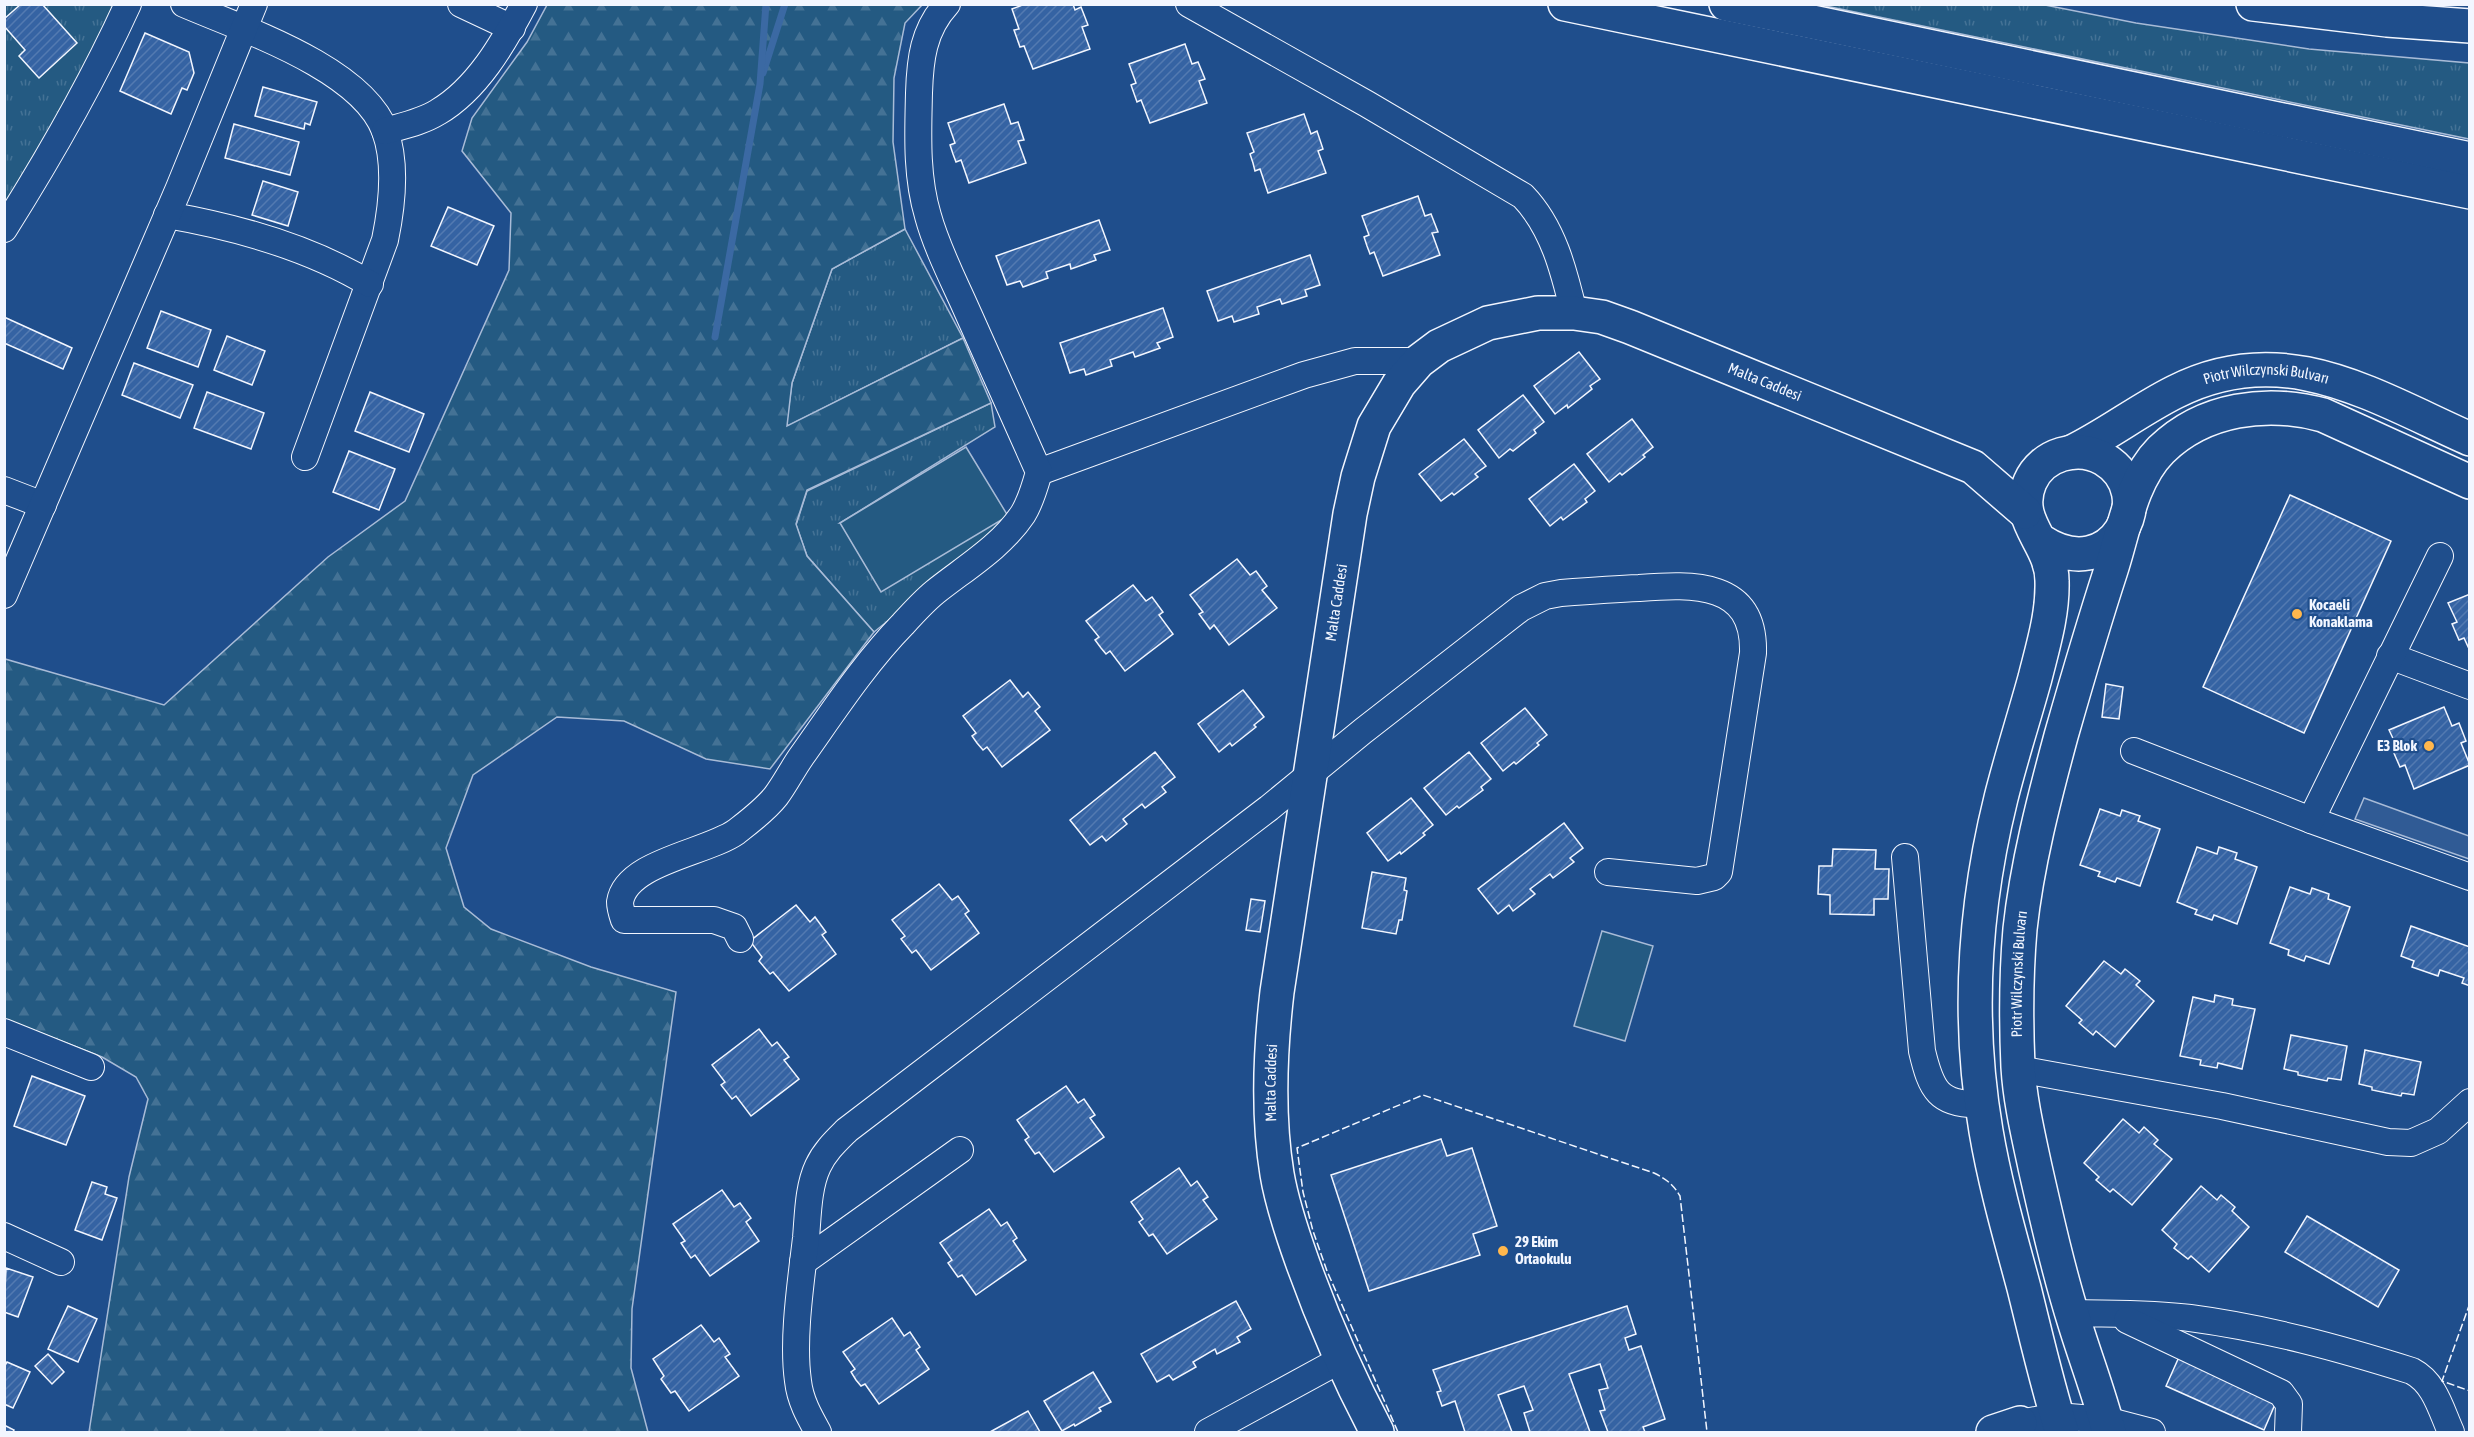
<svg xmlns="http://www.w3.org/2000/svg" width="2474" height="1437" font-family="'Asap Condensed',sans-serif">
<defs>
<pattern id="grass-tufts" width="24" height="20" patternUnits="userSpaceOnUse" patternTransform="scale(1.5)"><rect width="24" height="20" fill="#245a82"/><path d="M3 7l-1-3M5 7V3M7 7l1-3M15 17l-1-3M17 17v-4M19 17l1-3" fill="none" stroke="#447295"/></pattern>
<pattern id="forest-firs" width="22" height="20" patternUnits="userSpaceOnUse" patternTransform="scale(1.5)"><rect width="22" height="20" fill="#245a82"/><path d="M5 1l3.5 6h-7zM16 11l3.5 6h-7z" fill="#447295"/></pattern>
<pattern id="building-hatch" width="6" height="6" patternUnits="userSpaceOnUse" patternTransform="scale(1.5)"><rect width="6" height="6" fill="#3563a3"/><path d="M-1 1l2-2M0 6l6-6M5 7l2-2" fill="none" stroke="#537ab1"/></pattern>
</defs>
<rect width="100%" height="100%" fill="#1f4e8c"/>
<g fill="url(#grass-tufts)" stroke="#a8bbd7" stroke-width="1.5">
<path d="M 5,5 L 116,5 L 80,87 L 5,212 Z"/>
<path d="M 1821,5 L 2045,5 L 2136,23 L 2309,49 L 2469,63 L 2469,139 Z"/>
<path d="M 905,229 L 963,338 L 786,427 L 792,383 L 832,269 Z"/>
<path d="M 991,403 L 995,427 L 840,523 L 1008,516 L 1004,527 L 874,632 L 807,556 L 796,525 L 807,491 Z"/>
</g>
<path fill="url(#forest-firs)" stroke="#a8bbd7" stroke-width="1.5" d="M 547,5 L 922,5 L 905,23 L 894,78 L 893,142 L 905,229 L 832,269 L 792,383 L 787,426 L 963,338 L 991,403 L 807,490 L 796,524 L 807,556 L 874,632 L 770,769 L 706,759 L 624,721 L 557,717 L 473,775 L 446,848 L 464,907 L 491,929 L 591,967 L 676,992 L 632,1309 L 631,1368 L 648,1432 L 89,1432 L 129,1177 L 148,1099 L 136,1077 L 102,1057 L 5,1019 L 4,661 L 5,659 L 164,705 L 328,557 L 405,501 L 509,270 L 511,213 L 462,151 L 472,118 L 527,42 Z"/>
<g fill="#245a82" stroke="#a8bbd7" stroke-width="1.5">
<path d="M 966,447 L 1008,516 L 881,592 L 840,523 Z"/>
<path d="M 1602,931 L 1653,946 L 1625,1041 L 1574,1026 Z"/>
</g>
<path fill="#305b95" stroke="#a8bbd7" stroke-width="1.5" d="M 2364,798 L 2469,836 L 2469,859 L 2355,819 Z"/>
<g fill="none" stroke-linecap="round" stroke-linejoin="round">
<g stroke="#3b69a3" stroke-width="7">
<path d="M 763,73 L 785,4"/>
<path d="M 715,337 L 760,84 L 766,4"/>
</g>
</g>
<g fill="url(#building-hatch)" stroke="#f2f6ff" stroke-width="1.5">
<path d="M 21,4 L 42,4 L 77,43 L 39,78 L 19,56 L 25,50 L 4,26 L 4,19 Z"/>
<path d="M 1025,4 L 1073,4 L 1075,10 L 1081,7 L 1088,25 L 1082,27 L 1090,49 L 1033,69 L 1024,46 L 1020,47 L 1014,30 L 1019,29 L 1012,9 Z"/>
<path d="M 145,33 L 189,52 L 194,73 L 187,90 L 182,88 L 171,114 L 120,91 Z"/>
<path d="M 1185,44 L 1192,64 L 1198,62 L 1205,79 L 1199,81 L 1207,103 L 1150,123 L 1141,100 L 1137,102 L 1131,85 L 1136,83 L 1129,64 Z"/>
<path d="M 263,87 L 317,102 L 310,125 L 305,123 L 304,129 L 255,116 Z"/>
<path d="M 1004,104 L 1011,124 L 1018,122 L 1024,140 L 1018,141 L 1026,163 L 969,183 L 961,160 L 956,162 L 953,154 L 950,145 L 955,143 L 948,123 Z"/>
<path d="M 1304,114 L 1311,134 L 1317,131 L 1323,149 L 1318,151 L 1326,173 L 1268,193 L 1260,169 L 1255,171 L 1253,163 L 1250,154 L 1254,152 L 1247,133 Z"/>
<path d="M 234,124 L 299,142 L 290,175 L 225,158 Z"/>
<path d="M 263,181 L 298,192 L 288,226 L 252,215 Z"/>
<path d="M 1418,196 L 1425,216 L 1431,214 L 1438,232 L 1432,233 L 1440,255 L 1383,276 L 1374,252 L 1370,254 L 1367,246 L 1364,237 L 1369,235 L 1362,216 Z"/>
<path d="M 448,207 L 494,226 L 477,265 L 431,246 Z"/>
<path d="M 1099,220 L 1110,250 L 1094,255 L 1096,260 L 1071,269 L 1070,264 L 1046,272 L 1048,278 L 1023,287 L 1020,281 L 1007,285 L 996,256 Z"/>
<path d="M 1310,255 L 1320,285 L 1305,290 L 1307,296 L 1282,304 L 1280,299 L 1257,307 L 1259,314 L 1234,322 L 1232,316 L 1218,321 L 1207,291 Z"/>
<path d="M 1163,308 L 1173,337 L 1157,343 L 1160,348 L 1135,357 L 1133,352 L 1110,360 L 1112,366 L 1086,375 L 1084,369 L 1070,373 L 1060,343 Z"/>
<path d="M 161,311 L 211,330 L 198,367 L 147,348 Z"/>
<path d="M 4,317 L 72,348 L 63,369 L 4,343 Z"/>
<path d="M 227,336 L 265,351 L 252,385 L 214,370 Z"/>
<path d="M 1579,352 L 1600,379 L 1590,386 L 1592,389 L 1568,408 L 1567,405 L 1555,414 L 1534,386 Z"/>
<path d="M 134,363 L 193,385 L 180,418 L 122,395 Z"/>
<path d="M 207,392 L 264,413 L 251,449 L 194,428 Z"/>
<path d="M 370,392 L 424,414 L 409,452 L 355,431 Z"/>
<path d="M 1523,395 L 1544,422 L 1534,430 L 1536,433 L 1513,451 L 1510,449 L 1499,458 L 1478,430 Z"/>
<path d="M 1632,419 L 1653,447 L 1643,455 L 1645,457 L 1622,475 L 1620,473 L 1609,482 L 1587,454 Z"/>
<path d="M 1464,439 L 1486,466 L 1475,474 L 1478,477 L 1454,495 L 1452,493 L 1441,501 L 1419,474 Z"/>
<path d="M 349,451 L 395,469 L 379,510 L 333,492 Z"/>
<path d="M 1574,464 L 1595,491 L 1585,499 L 1587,502 L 1563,520 L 1561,517 L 1550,526 L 1529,499 Z"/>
<path d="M 2290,495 L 2391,541 L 2304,733 L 2203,687 Z"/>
<path d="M 1237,559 L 1250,575 L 1256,571 L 1267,586 L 1262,590 L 1277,608 L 1229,645 L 1214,625 L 1210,629 L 1205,622 L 1199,614 L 1203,612 L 1190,595 Z"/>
<path d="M 1133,585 L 1146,601 L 1152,597 L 1163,612 L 1159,615 L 1173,634 L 1125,671 L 1110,651 L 1106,654 L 1101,648 L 1095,640 L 1099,637 L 1086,621 Z"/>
<path d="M 2470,594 L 2470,651 L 2464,638 L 2459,640 L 2452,624 L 2457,622 L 2448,603 Z"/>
<path d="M 1010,680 L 1023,697 L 1028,692 L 1040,707 L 1035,711 L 1050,730 L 1002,767 L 987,747 L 983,750 L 977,743 L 972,736 L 976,733 L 963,716 Z"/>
<path d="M 2106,684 L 2123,687 L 2119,719 L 2102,717 Z"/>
<path d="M 1243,690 L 1264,717 L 1254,725 L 1256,727 L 1232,746 L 1230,743 L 1219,752 L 1198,724 Z"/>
<path d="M 2444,707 L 2452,726 L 2459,723 L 2466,741 L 2461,743 L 2470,765 L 2414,789 L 2405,765 L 2400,767 L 2393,751 L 2398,749 L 2389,730 Z"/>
<path d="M 1525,708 L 1547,735 L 1537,743 L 1539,745 L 1516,764 L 1514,762 L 1503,771 L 1481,743 Z"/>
<path d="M 1155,752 L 1175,777 L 1162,787 L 1166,792 L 1145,808 L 1142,804 L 1123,819 L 1127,824 L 1106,841 L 1102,836 L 1090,845 L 1070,820 Z"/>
<path d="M 1469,752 L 1491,779 L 1481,787 L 1483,790 L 1459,808 L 1457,806 L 1446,815 L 1424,788 Z"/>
<path d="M 1411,798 L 1433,825 L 1423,833 L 1425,835 L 1401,854 L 1400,852 L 1388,861 L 1367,833 Z"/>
<path d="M 2100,809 L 2120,816 L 2122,810 L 2140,816 L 2138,821 L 2160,829 L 2140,886 L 2117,878 L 2115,882 L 2098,876 L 2100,872 L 2080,865 Z"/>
<path d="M 1564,823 L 1583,848 L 1570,858 L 1574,862 L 1553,878 L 1550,874 L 1530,889 L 1535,894 L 1513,911 L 1509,905 L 1498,914 L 1478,889 Z"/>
<path d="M 2197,847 L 2217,854 L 2219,847 L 2237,853 L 2235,859 L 2257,867 L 2237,924 L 2214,915 L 2212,920 L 2195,914 L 2197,910 L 2177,902 Z"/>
<path d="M 1833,849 L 1876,850 L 1875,869 L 1889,869 L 1888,899 L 1874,899 L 1874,915 L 1830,914 L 1830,895 L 1818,894 L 1819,866 L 1832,866 Z"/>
<path d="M 1372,872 L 1406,878 L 1404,890 L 1407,891 L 1402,920 L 1399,920 L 1396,934 L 1362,928 Z"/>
<path d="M 939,884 L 952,900 L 958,896 L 969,911 L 965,914 L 979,933 L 931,970 L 916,950 L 912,953 L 901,939 L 905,936 L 892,920 Z"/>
<path d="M 2290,887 L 2310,894 L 2312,888 L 2329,894 L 2328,899 L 2350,907 L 2329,964 L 2306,956 L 2304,961 L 2288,955 L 2289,950 L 2270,943 Z"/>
<path d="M 1251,899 L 1265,901 L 1260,932 L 1246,930 Z"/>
<path d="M 796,905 L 810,922 L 815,917 L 826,932 L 822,935 L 836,954 L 789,991 L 773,972 L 770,974 L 759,961 L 762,957 L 750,941 Z"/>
<path d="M 2411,926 L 2470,947 L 2470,986 L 2462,983 L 2464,978 L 2440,970 L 2438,976 L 2412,967 L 2414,961 L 2401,956 Z"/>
<path d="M 2104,961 L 2121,974 L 2125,969 L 2140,981 L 2136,985 L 2154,1001 L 2115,1047 L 2096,1031 L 2093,1035 L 2079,1023 L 2082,1020 L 2066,1006 Z"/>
<path d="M 2215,995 L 2233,999 L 2232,1005 L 2255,1009 L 2242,1069 L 2218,1063 L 2217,1068 L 2200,1065 L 2201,1060 L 2180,1056 L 2193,997 L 2214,1002 Z"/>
<path d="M 759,1029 L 772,1046 L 777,1042 L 789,1057 L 784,1060 L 799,1079 L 751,1116 L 736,1096 L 732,1099 L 721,1085 L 725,1082 L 712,1065 Z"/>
<path d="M 2291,1035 L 2347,1046 L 2341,1080 L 2328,1078 L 2327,1081 L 2298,1075 L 2298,1072 L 2284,1069 Z"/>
<path d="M 2365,1050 L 2421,1062 L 2414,1095 L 2402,1093 L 2401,1096 L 2372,1090 L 2372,1087 L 2359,1084 Z"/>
<path d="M 32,1076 L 85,1096 L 66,1145 L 14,1126 Z"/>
<path d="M 1066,1086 L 1078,1103 L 1084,1099 L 1095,1115 L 1090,1118 L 1104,1137 L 1054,1172 L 1039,1152 L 1035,1154 L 1025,1140 L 1029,1137 L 1017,1120 Z"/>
<path d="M 2123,1119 L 2139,1133 L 2144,1127 L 2158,1140 L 2154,1144 L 2172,1159 L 2132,1205 L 2113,1189 L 2110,1192 L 2096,1180 L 2099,1177 L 2084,1163 Z"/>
<path d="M 1441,1139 L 1447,1156 L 1472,1148 L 1497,1226 L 1473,1234 L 1480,1255 L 1369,1291 L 1331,1175 Z"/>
<path d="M 1179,1168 L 1191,1186 L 1197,1181 L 1208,1197 L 1203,1200 L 1217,1219 L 1167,1254 L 1153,1234 L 1149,1236 L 1139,1222 L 1143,1219 L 1131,1202 Z"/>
<path d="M 92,1182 L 107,1187 L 105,1194 L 117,1198 L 102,1240 L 75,1230 Z"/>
<path d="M 2201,1186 L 2217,1200 L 2221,1195 L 2235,1207 L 2232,1211 L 2249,1227 L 2209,1272 L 2191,1256 L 2188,1259 L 2174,1248 L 2177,1244 L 2162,1230 Z"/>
<path d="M 722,1190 L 734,1207 L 740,1203 L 751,1218 L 746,1222 L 759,1241 L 710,1276 L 695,1255 L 691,1258 L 681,1243 L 685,1241 L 673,1224 Z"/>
<path d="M 989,1209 L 1001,1226 L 1007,1222 L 1017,1238 L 1013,1241 L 1026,1260 L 976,1295 L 962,1275 L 958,1277 L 948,1263 L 952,1260 L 940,1243 Z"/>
<path d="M 2307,1216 L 2399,1270 L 2378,1307 L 2285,1252 Z"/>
<path d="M 6,1268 L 33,1277 L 18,1317 L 4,1312 Z"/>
<path d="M 1236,1301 L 1251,1329 L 1237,1337 L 1240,1342 L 1217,1354 L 1215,1349 L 1193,1362 L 1196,1367 L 1173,1380 L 1169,1375 L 1157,1382 L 1141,1354 Z"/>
<path d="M 68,1306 L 97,1319 L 78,1362 L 48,1349 Z"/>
<path d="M 1627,1306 L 1636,1334 L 1625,1338 L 1629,1350 L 1641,1346 L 1665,1419 L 1643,1427 L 1645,1432 L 1608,1432 L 1600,1411 L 1605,1410 L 1599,1390 L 1608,1388 L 1600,1364 L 1569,1374 L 1590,1432 L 1530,1432 L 1524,1413 L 1533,1410 L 1524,1386 L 1498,1395 L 1512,1432 L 1465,1432 L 1455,1401 L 1442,1406 L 1437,1392 L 1441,1391 L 1433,1370 Z"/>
<path d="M 892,1318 L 904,1336 L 910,1332 L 920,1347 L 916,1350 L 929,1369 L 879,1404 L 865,1384 L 861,1386 L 856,1380 L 851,1372 L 855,1369 L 843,1352 Z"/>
<path d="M 701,1325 L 714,1342 L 719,1338 L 730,1354 L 725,1357 L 739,1376 L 689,1411 L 675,1391 L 671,1393 L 661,1379 L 664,1376 L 653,1359 Z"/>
<path d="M 48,1354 L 64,1372 L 52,1384 L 35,1366 Z"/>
<path d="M 2179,1357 L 2276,1402 L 2264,1430 L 2166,1386 Z"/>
<path d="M 7,1362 L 30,1372 L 13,1408 L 4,1404 L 4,1367 Z"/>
<path d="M 1093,1372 L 1111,1402 L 1099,1408 L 1101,1411 L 1075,1426 L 1074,1424 L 1062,1431 L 1044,1401 Z"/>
<path d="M 1028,1411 L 1040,1432 L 990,1432 Z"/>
<path d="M 4,1425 L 14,1430 L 13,1432 L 4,1432 Z"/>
</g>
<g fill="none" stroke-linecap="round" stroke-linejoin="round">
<g stroke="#f2f6ff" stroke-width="28">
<g id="minor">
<path d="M 184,4 C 242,29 362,68 385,131 C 397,164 392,206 385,240 L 305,457"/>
<path d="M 461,4 L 512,28"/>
<path d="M 1189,4 L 1367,104 L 1523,196 C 1553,227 1564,271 1574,313"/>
<path d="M 385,131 C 402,126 422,122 438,112 C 477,89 503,44 524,4"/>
<path d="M 167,215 C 236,227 309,247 370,284"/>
<path d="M 4,229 C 50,156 92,83 128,4"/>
<path d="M 1039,472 L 1304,375 L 1355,361 L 1419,361"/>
<path d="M 4,490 L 43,505"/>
<path d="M 4,595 L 179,188 L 254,4"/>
<path d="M 2390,656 L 2470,686"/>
<path d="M 2134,751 L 2311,820 L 2470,877"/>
<path d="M 2311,820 L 2440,556"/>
<path d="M 1905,857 L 1922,1051 C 1931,1089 1938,1106 1982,1104"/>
<path d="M 740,939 L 734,927 L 714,920 L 624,920 C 622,914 620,908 620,902 C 626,862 706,853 736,832 C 750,821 765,810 776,796 C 785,784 792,770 801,757 C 833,712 864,664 903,624 C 913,613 924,601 935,592 C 965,568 1001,547 1023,514 C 1031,501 1035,486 1039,472 C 1015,419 992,366 968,313 C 954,281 937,249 928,216 C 916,176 918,134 919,93 C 920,60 923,30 947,4"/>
<path d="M 4,1032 L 91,1067"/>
<path d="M 2018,1069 L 2222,1106 L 2388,1142 L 2411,1143 L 2438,1131 L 2470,1102"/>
<path d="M 4,1236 L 61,1262"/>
<path d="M 803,1262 L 960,1150"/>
<path d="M 2072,1313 C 2111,1314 2152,1313 2190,1318 C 2266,1328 2339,1348 2412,1371 C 2435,1383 2441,1410 2451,1432"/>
<path d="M 2127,1320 L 2281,1393 L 2289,1404 L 2288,1432"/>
<path d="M 2020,1423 L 2057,1416 L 2106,1420 L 2152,1432"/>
<path d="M 818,1432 C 809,1416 800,1400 798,1381 C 792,1339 801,1281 806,1238 C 808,1215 808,1187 818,1166 C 825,1151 836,1141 847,1130 L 1269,808 L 1363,731 L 1521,608 L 1545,596 L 1561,593 C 1587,591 1613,589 1639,588 C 1693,584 1755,581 1753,653 L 1719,872 L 1714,877 L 1697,881 L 1608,872"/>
<path d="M 1208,1432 L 1342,1359"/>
</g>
</g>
<g stroke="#f2f6ff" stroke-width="36">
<g id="major">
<path d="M 1565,4 L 2470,192"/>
<path d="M 1726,4 L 2470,159"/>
<path id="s1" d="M 2072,452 C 2107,435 2139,410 2175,392 C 2283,337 2371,395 2470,439"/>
<path d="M 2041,541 C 2112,588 2162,494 2104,459 C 2078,444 2042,454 2030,482 C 2013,522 2052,542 2052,581 C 2053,614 2043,646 2035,678 C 2024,718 2011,758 2001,798 C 1974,907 1967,1020 1986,1131 C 1995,1184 2010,1236 2024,1288 C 2036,1336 2047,1385 2062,1432"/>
<path id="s2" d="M 1377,1432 C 1348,1377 1323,1320 1302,1261 C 1292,1233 1282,1204 1277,1174 C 1267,1113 1270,1052 1277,992 L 1350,514 L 1358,477 L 1374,426 L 1399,384 L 1419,361 L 1439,346 L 1488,323 L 1538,313 L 1574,313 L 1602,317 L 1630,327 L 1973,467 L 2025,512"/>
<path d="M 1993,1432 L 2020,1423"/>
<path id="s3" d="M 2109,1432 C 2100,1396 2086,1360 2075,1324 C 2059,1273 2047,1220 2035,1167 C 2028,1134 2020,1101 2018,1067 C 2016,1022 2016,975 2020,929 C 2027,864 2044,799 2061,736 C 2077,680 2093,625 2111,570 C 2124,530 2131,480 2161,450 C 2204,408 2267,400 2323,415 L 2470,482"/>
</g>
</g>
<g stroke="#f2f6ff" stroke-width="36">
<path id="highway" d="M 2253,4 L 2387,20 L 2470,26"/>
</g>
<use href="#minor" stroke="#1f4e8c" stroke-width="26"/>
<use href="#major" stroke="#1f4e8c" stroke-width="33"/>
<use href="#highway" stroke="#1f4e8c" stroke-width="33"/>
<g stroke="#f2f6ff" stroke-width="1.5" stroke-dasharray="8 3" stroke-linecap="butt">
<path d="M 2470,1303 L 2442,1381 L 2470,1391"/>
<path d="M 1398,1432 L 1327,1271 L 1313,1231 L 1303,1192 L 1297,1148 L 1423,1095 L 1654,1173 C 1666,1179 1673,1184 1680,1196 L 1707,1432"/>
</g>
</g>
<g fill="#ffb74d" stroke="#1f4e8c" stroke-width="2">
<circle cx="2297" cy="614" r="6"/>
<circle cx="2429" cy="746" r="6"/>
<circle cx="1503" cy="1251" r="6"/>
</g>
<g text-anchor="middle" stroke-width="4.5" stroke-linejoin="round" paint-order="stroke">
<g font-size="15" fill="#f2f6ff" stroke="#1f4e8c">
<text dy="5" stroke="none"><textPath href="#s1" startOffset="214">Piotr Wilczynski Bulvarı</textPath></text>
<text dy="5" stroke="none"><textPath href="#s2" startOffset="1484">Malta Caddesi</textPath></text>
<text dy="5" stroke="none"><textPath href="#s2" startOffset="854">Malta Caddesi</textPath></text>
<text dy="5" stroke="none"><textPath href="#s3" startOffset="470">Piotr Wilczynski Bulvarı</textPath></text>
<text dy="5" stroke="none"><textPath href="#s2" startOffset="369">Malta Caddesi</textPath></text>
</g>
<g font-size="15" font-weight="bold" fill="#f2f6ff" stroke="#1f4e8c" text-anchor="start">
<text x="2309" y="610">Kocaeli<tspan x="2309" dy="17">Konaklama</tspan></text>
<text x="2417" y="751" text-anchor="end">E3 Blok</text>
<text x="1515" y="1247">29 Ekim<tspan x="1515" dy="17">Ortaokulu</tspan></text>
</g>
</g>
<rect width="2474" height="1437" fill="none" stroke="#f2f6ff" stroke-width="12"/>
</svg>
